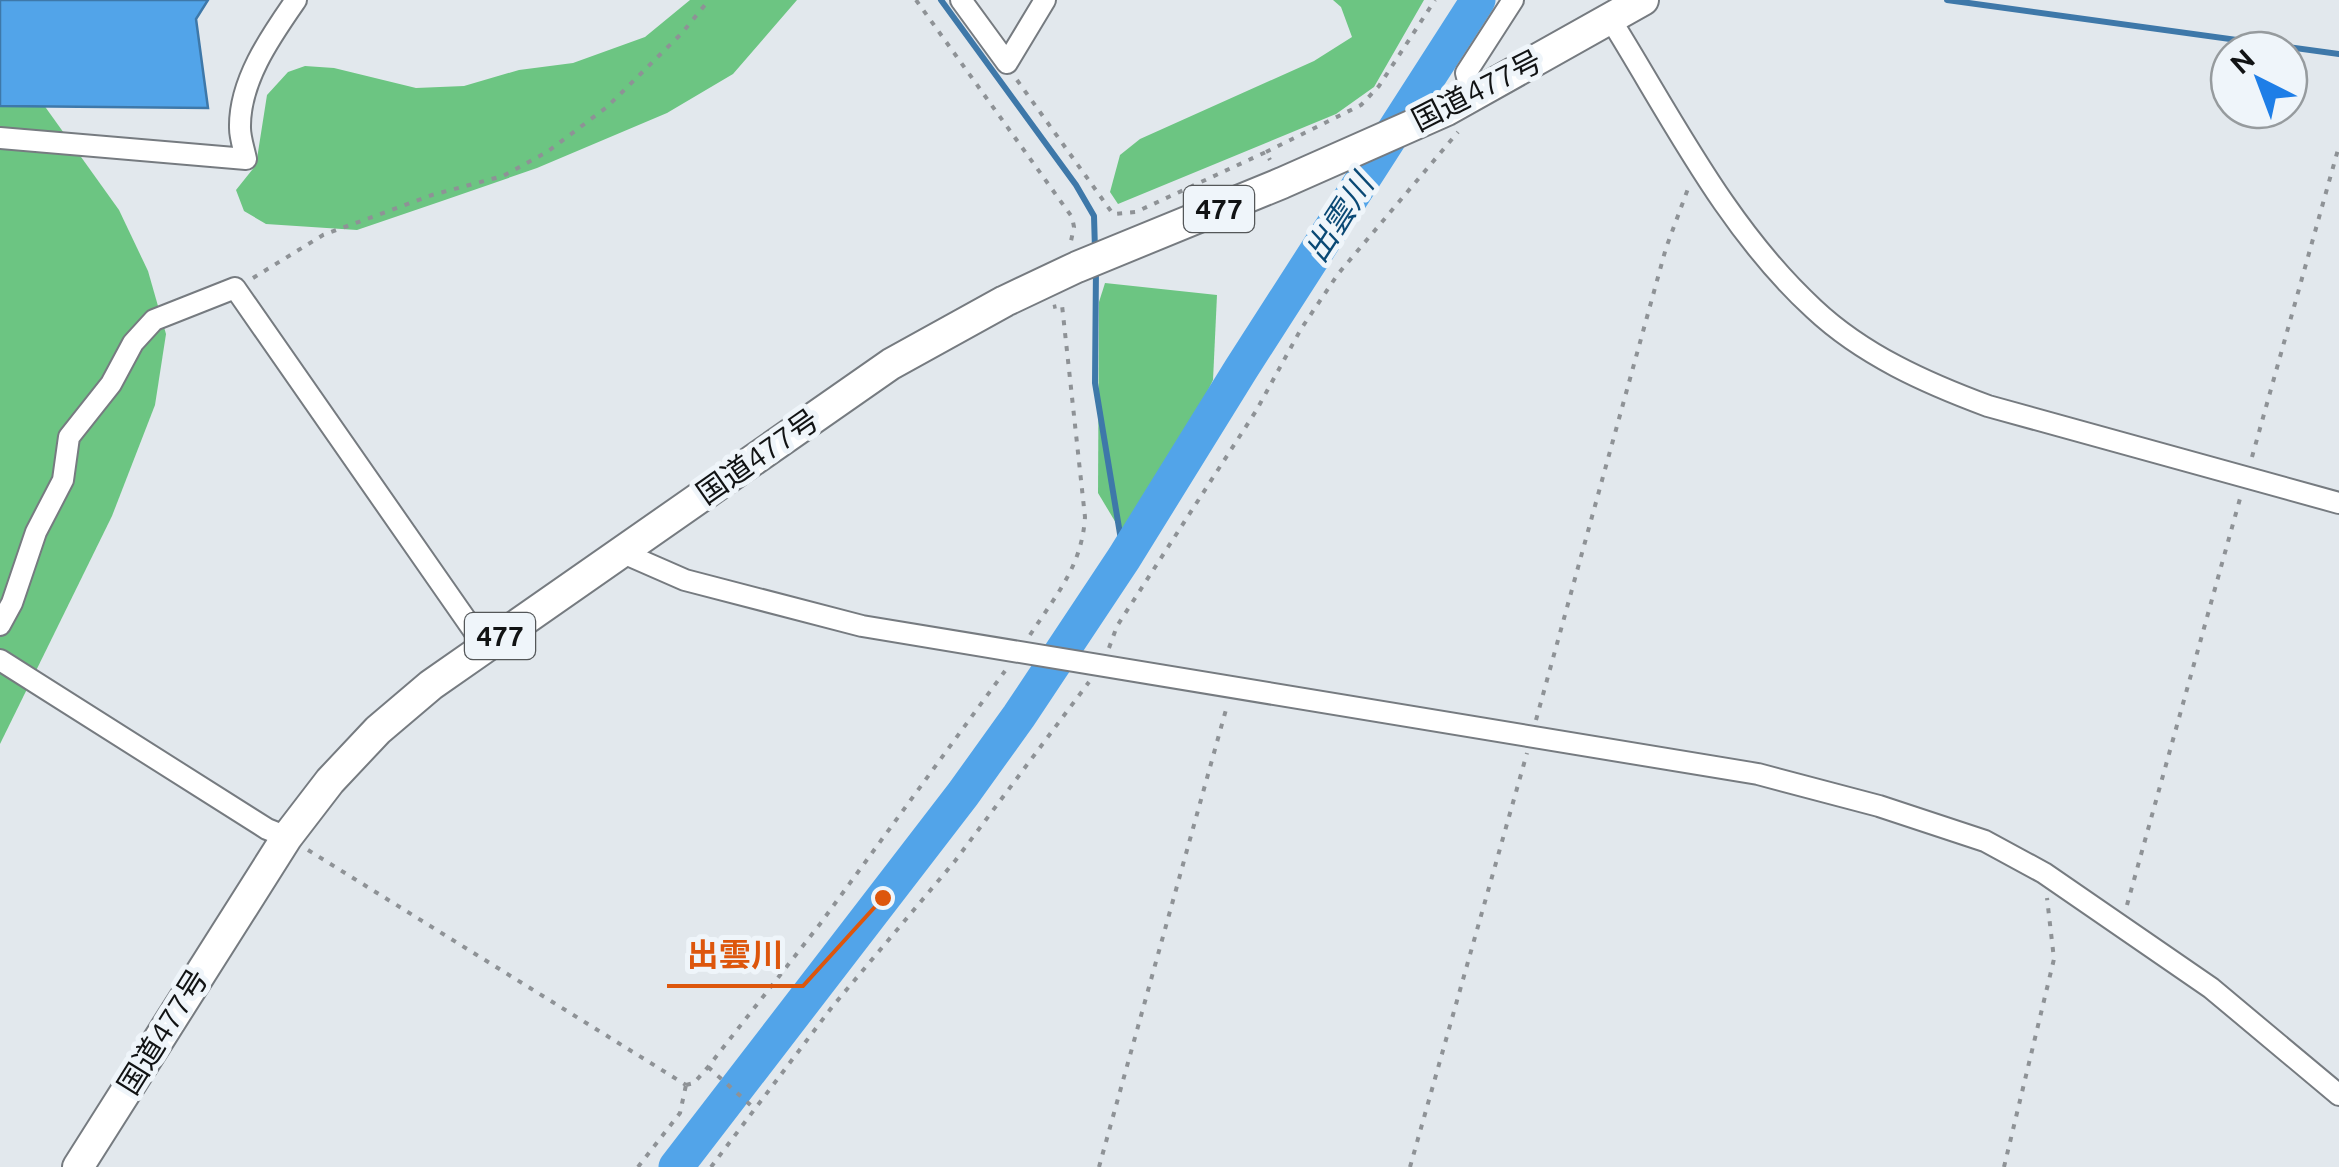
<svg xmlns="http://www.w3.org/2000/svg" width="2339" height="1167" font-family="Ubuntu,'Noto Sans JP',sans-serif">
<rect width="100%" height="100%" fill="#e2e8ed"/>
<g fill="#6cc582">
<path d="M 690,0 L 797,0 L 733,74 L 667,113 L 537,168 L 442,201 L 357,230 L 266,224 L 244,211 L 236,190 L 256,165 L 267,95 L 288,72 L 305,66 L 334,68 L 416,88 L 464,86 L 519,70 L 573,63 L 645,37 Z"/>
<path d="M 1333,0 L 1424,0 L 1374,87 L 1336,114 L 1118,204 L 1110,192 L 1120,155 L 1140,139 L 1314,61 L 1352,37 L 1341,7 Z"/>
<path d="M 0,54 L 41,101 L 119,210 L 148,271 L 166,334 L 155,405 L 112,516 L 0,744 Z"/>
<path d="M 1105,283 L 1217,295 L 1213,380 L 1195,417 L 1122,533 L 1098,493 L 1099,302 Z"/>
</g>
<path fill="#52a4e9" stroke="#3e78a9" stroke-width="2.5" d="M 0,0 L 208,0 L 196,19 L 208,108 L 0,106 Z"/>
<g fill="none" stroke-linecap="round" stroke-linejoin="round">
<g stroke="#3e78a9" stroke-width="6">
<path d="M 941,0 L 1076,185 L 1094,216 L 1095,250"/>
<path d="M 1947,0 L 2339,54"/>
<path d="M 1096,267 L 1095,383 L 1124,558"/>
</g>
<path stroke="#52a4e9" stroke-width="35" d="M 676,1167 L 963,794 L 1019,716 L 1124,558 L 1241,369 L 1478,0"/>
<g stroke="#767b80" stroke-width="24">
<g id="minor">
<path d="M 961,0 L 1007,63 L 1045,0"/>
<path d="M 1611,20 C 1673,120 1727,229 1814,309 C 1863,355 1926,383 1988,406 L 2339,503"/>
<path d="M 1472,96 L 1466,73 L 1513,0"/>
<path d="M 0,138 L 246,159 C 244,149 240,138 240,128 C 239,81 271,36 296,0"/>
<path d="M 621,552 L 685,580 L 862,626 L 1758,774 L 1879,806 L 1985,841 L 2044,873 L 2211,988 L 2339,1095"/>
<path d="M 0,625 L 12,603 L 36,532 L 63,480 L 69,437 L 111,384 L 133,343 L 154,320 L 235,288 L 485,647"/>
<path d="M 0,660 L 267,829 L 287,837"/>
</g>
</g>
<g stroke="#767b80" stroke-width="34">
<path id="highway" d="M 78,1167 L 287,837 L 330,781 L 378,730 L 431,685 L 891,364 L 1005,301 L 1077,267 L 1282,183 L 1447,110 L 1643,0"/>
</g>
<g stroke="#8e9296" stroke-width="4" stroke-dasharray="5 8" stroke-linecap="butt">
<path d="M 916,0 L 1072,217 L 1074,227 L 1071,241"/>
<path d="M 1017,80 L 1113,214 L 1136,212 L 1266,152 L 1270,160"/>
<path d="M 1266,152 L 1361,105 L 1379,86 L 1435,0"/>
<path d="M 253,278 L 323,235 L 432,195 L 503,176 L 547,152 L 607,107 L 682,33 L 709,0"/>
<path d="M 2252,457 L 2339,146"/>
<path d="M 1030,635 C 1056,595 1082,566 1085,517 L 1062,305 L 1053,307"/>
<path d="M 1109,648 L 1117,626 L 1256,411 L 1301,329 L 1338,274 L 1458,132"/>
<path d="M 1536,720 L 1666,248 L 1689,186"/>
<path d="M 308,850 L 686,1085"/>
<path d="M 2127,905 L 2241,495"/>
<path d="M 708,1067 L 756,1110"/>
<path d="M 686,1085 L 694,1083 L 708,1067 L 820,924 L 1005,671"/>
<path d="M 638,1167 L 680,1113 L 686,1085"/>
<path d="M 711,1167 L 832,1007 L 955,861 L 1089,682"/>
<path d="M 1099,1167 L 1227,706"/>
<path d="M 1410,1167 L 1527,753"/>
<path d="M 2004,1167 L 2054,959 L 2047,898"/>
</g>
<use href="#minor" stroke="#fff" stroke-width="20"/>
<use href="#highway" stroke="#fff" stroke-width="30"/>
</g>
<g text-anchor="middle" stroke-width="10" stroke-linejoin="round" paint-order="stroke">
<g fill="#eff5fa" stroke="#545759" stroke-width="2.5">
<rect x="1184" y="186" width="70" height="46" rx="8"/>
<rect x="465" y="613" width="70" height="46" rx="8"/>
</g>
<g font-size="28" font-weight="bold" fill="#111314">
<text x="1219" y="219">477</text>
<text x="500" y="646">477</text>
</g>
<g font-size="30" fill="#111314" stroke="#eff5fa">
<text transform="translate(1477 91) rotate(-27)" y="10">国道477号</text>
<text transform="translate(758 457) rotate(-35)" y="10">国道477号</text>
<text transform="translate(163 1032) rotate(-58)" y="10">国道477号</text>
</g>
<g font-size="32" font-style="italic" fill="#0a4975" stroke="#eff5fa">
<text transform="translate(1339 218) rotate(-57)" y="11">出雲川</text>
</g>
</g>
<path fill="none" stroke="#dd560c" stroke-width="4" d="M883 898L803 986H667"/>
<circle fill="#dd560c" stroke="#eff5fa" stroke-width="4" cx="883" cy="898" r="10"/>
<g font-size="32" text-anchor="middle" font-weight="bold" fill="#dd560c" stroke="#eff5fa" stroke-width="10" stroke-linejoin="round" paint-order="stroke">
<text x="735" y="966">出雲川</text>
</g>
<g transform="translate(2259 80) rotate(318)"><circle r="48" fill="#eff5fa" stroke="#969b9e" stroke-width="2.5"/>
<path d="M0-8L18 38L0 25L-18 38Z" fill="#1e7ee7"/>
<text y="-15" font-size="28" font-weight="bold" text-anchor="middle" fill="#111314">N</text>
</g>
</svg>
